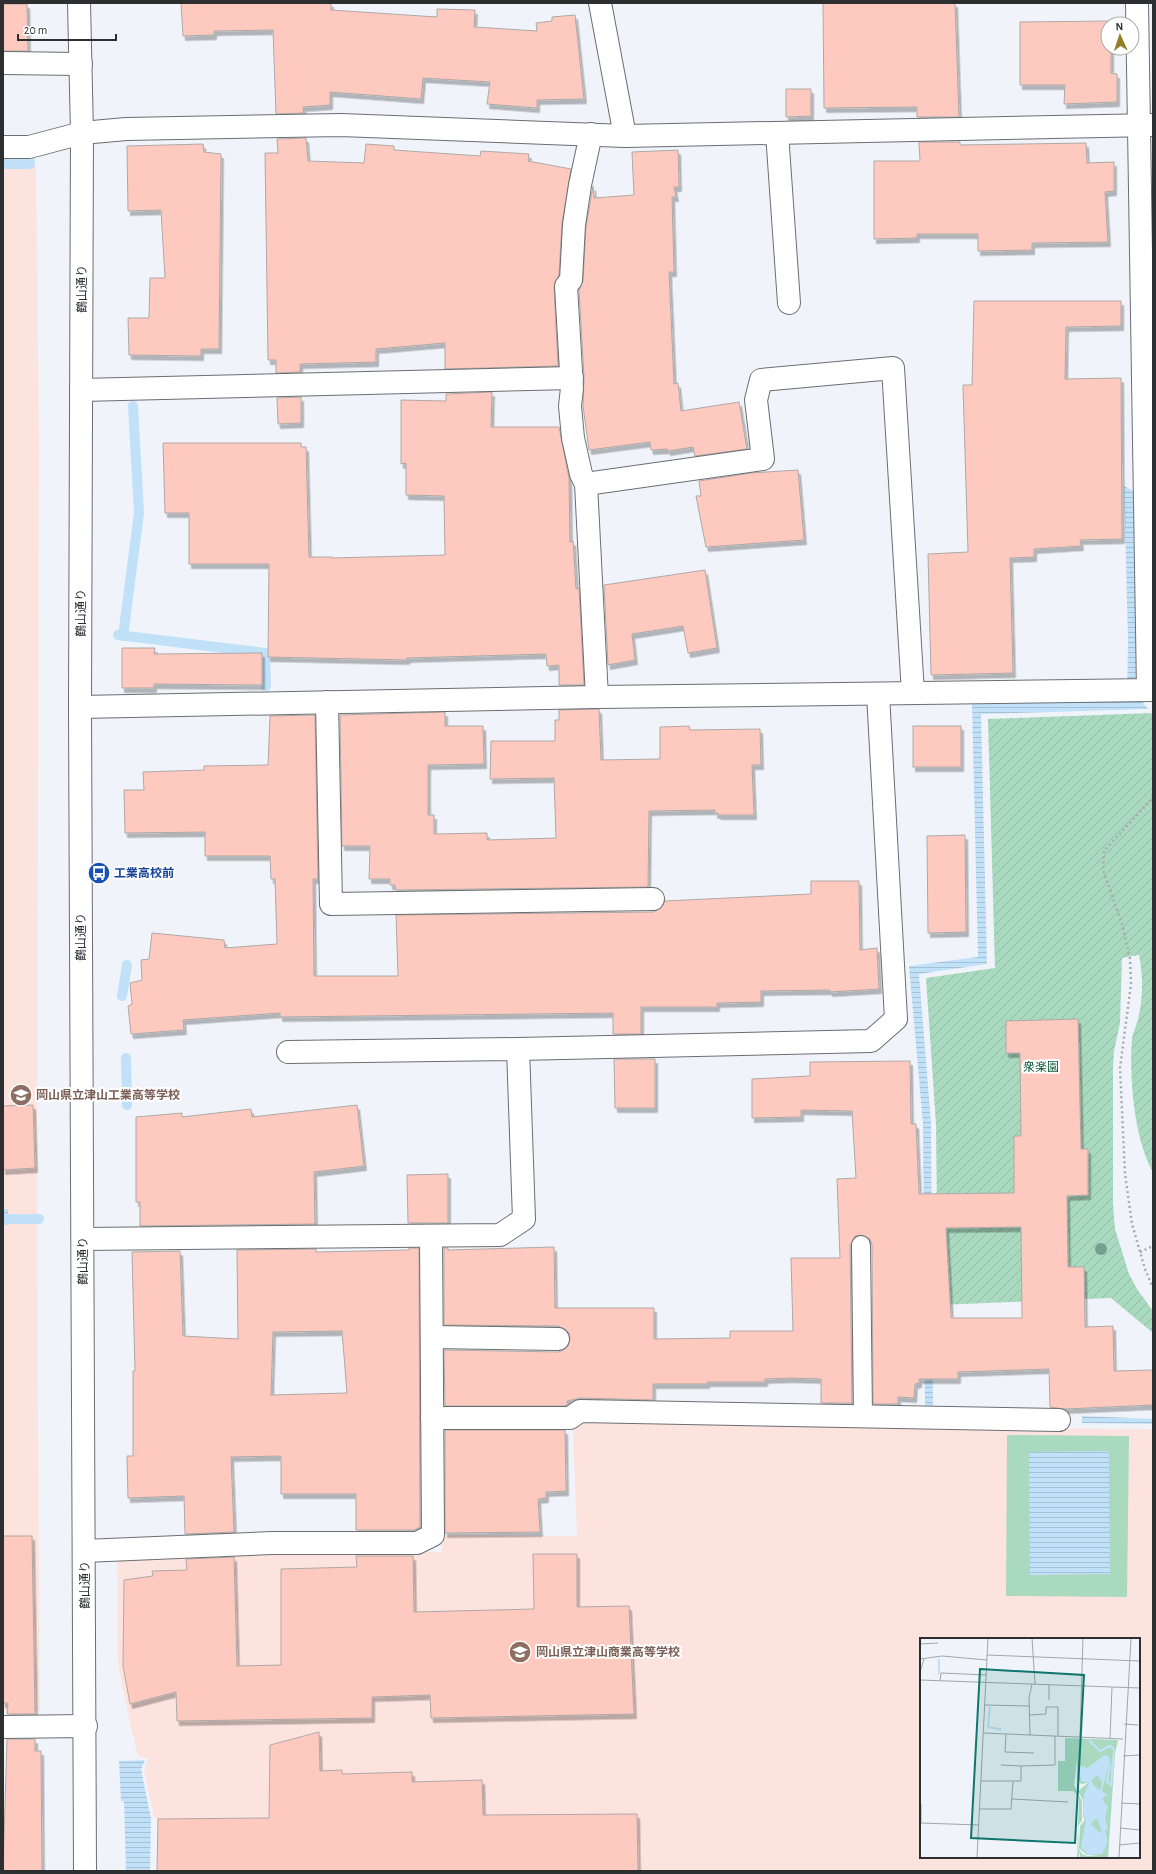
<svg xmlns="http://www.w3.org/2000/svg" width="1156" height="1874" font-family="'Alegreya Sans','Noto Sans JP',sans-serif">
<defs>
<pattern id="garden-furrows" width="10" height="10" patternUnits="userSpaceOnUse"><rect width="10" height="10" fill="#a9d9bf"/><path d="M-1 1l2-2M0 10L10 0M9 11l2-2" fill="none" stroke="#92bba4"/></pattern>
<pattern id="water-rules" width="6" height="5" patternUnits="userSpaceOnUse"><rect width="6" height="5" fill="#c1e1f8"/><path d="M0 2.5h6" fill="none" stroke="#a6c1d5"/></pattern>
<filter id="shadow"><feDropShadow dx="2.5" dy="4.5" stdDeviation="0" flood-color="#0004"/></filter>
</defs>
<rect width="100%" height="100%" fill="#f0f4fa"/>
<g fill="#fde3dd" fill-rule="evenodd">
<path d="M 36,166 L 39,439 L 37,1260 L 40,1711 L 3,1711 L 3,167 Z"/>
<path d="M 584,1418 L 961,1428 L 1153,1429 L 1153,1871 L 165,1871 L 170,1837 L 154,1817 L 144,1770 L 148,1758 L 138,1756 L 128,1714 L 118,1664 L 117,1561 L 279,1549 L 442,1552 L 443,1535 L 577,1536 L 573,1429 ZM 921,1639 L 1139,1639 L 1139,1857 L 921,1857 Z"/>
</g>
<path fill="#a9d9bf" d="M 1007,1435 L 1129,1436 L 1127,1597 L 1006,1596 Z"/>
<path fill="url(#garden-furrows)" d="M 1153,713 L 1153,1172 C 1134,1139 1129,1077 1132,1039 C 1133,1031 1138,1023 1139,1015 C 1143,997 1143,973 1139,955 L 1122,958 L 1120,1023 L 1114,1051 L 1113,1069 L 1113,1204 L 1115,1229 L 1129,1274 L 1137,1289 L 1153,1311 L 1153,1333 L 1111,1298 L 938,1305 L 936,1124 L 926,978 L 995,968 L 988,719 Z"/>
<g fill="url(#water-rules)">
<path d="M 1124,486 L 1135,492 L 1136,640 L 1153,647 L 1137,652 C 1136,675 1133,691 1148,709 L 981,714 L 987,964 L 919,974 L 931,1123 L 933,1411 L 925,1410 L 923,1124 L 909,966 L 978,957 L 972,703 L 1127,700 L 1128,640 Z"/>
<rect x="3" y="1209" width="5" height="16"/>
<path d="M 1082,1416 L 1153,1419 L 1153,1424 L 1082,1423 Z"/>
<path d="M 1109,1451 L 1110,1574 L 1030,1575 L 1029,1452 Z"/>
<path d="M 145,1760 L 141,1769 L 151,1819 L 150,1871 L 126,1871 L 124,1801 L 121,1802 L 119,1761 Z"/>
</g>
<g fill="none" stroke-linecap="round" stroke-linejoin="round">
<g stroke="#c1e1f8" stroke-width="10">
<path d="M 3,164 L 30,164 L 30,160"/>
<path d="M 118,635 L 265,653 L 266,686"/>
<path d="M 123,636 L 139,513 L 133,406"/>
<path d="M 122,996 L 127,965"/>
<path d="M 126,1058 L 127,1105"/>
<path d="M 3,1219 L 39,1219"/>
</g>
</g>
<g fill="#fecabf" stroke="#b0a8a6" fill-rule="evenodd" filter="url(#shadow)">
<path d="M 181,3 L 331,3 L 331,10 L 437,17 L 437,9 L 475,10 L 474,27 L 537,31 L 536,23 L 552,21 L 552,17 L 575,15 L 584,99 L 537,100 L 537,108 L 487,104 L 490,82 L 423,78 L 421,99 L 330,92 L 330,105 L 303,107 L 304,113 L 276,114 L 273,30 L 214,31 L 214,35 L 183,36 Z"/>
<path d="M 823,3 L 955,3 L 959,117 L 917,117 L 917,107 L 824,108 Z"/>
<path d="M 3,4 L 27,4 L 28,51 L 3,51 Z"/>
<path d="M 1110,21 L 1110,24 L 1108,24 L 1108,48 L 1111,48 L 1111,73 L 1117,74 L 1117,102 L 1064,104 L 1065,85 L 1020,85 L 1020,22 Z"/>
<path d="M 786,89 L 811,89 L 811,116 L 786,117 Z"/>
<path d="M 306,138 L 308,161 L 364,163 L 366,144 L 394,146 L 394,150 L 480,156 L 481,151 L 529,154 L 528,161 L 571,169 L 562,223 L 559,275 L 554,287 L 558,366 L 445,369 L 445,343 L 376,349 L 376,362 L 300,364 L 300,372 L 276,373 L 276,360 L 268,360 L 265,153 L 278,153 L 277,139 Z"/>
<path d="M 919,142 L 960,142 L 960,145 L 1086,143 L 1087,163 L 1114,162 L 1114,191 L 1105,192 L 1108,242 L 1032,243 L 1032,250 L 978,251 L 978,234 L 917,234 L 917,238 L 874,239 L 874,161 L 920,161 Z"/>
<path d="M 203,144 L 204,152 L 221,154 L 219,349 L 201,349 L 201,356 L 129,355 L 128,318 L 149,318 L 150,278 L 165,278 L 161,210 L 128,211 L 127,146 Z"/>
<path d="M 678,150 L 679,187 L 674,187 L 676,197 L 672,197 L 674,272 L 669,272 L 674,384 L 678,383 L 681,411 L 739,402 L 747,449 L 695,456 L 693,447 L 668,451 L 667,449 L 651,450 L 650,442 L 589,450 L 583,406 L 584,377 L 579,290 L 583,281 L 586,226 L 593,186 L 594,198 L 634,195 L 632,152 Z"/>
<path d="M 974,301 L 1121,301 L 1121,326 L 1066,327 L 1065,379 L 1121,378 L 1122,539 L 1080,540 L 1081,546 L 1034,549 L 1034,557 L 1010,558 L 1013,673 L 931,675 L 928,554 L 968,552 L 963,385 L 972,385 Z"/>
<path d="M 492,392 L 491,427 L 559,427 L 569,478 L 570,542 L 573,541 L 576,589 L 579,588 L 584,685 L 559,685 L 559,665 L 547,666 L 546,654 L 407,658 L 407,660 L 268,657 L 269,564 L 189,564 L 189,513 L 165,513 L 163,443 L 301,443 L 301,447 L 306,447 L 309,557 L 332,557 L 332,558 L 445,555 L 444,496 L 406,495 L 406,463 L 401,464 L 401,400 L 446,401 L 446,394 Z"/>
<path d="M 301,397 L 301,423 L 278,424 L 277,398 Z"/>
<path d="M 798,470 L 804,540 L 706,547 L 696,496 L 701,496 L 699,481 L 751,473 Z"/>
<path d="M 705,570 L 717,648 L 688,653 L 683,626 L 632,634 L 635,660 L 608,665 L 604,585 Z"/>
<path d="M 122,648 L 155,648 L 154,654 L 262,653 L 262,685 L 154,684 L 154,688 L 122,688 Z"/>
<path d="M 599,709 L 601,760 L 660,759 L 660,727 L 689,726 L 690,730 L 760,729 L 761,765 L 752,765 L 754,815 L 718,815 L 718,813 L 715,814 L 715,810 L 649,811 L 648,887 L 396,890 L 395,885 L 390,885 L 390,879 L 369,879 L 370,846 L 342,846 L 340,715 L 445,712 L 445,726 L 483,726 L 484,764 L 428,765 L 428,815 L 434,815 L 434,834 L 487,833 L 487,840 L 556,838 L 554,778 L 490,779 L 491,741 L 555,741 L 555,720 L 559,720 L 559,710 Z"/>
<path d="M 315,715 L 318,879 L 313,879 L 314,976 L 398,976 L 396,915 L 653,912 L 660,909 L 665,901 L 811,894 L 811,881 L 859,881 L 860,950 L 877,948 L 879,989 L 830,992 L 830,990 L 761,991 L 761,1002 L 717,1003 L 717,1007 L 641,1007 L 641,1034 L 613,1034 L 613,1013 L 280,1017 L 280,1013 L 183,1020 L 184,1030 L 131,1034 L 128,1006 L 132,1004 L 130,983 L 142,980 L 141,960 L 149,959 L 152,933 L 224,940 L 225,948 L 277,944 L 275,879 L 271,879 L 270,856 L 205,856 L 205,832 L 125,833 L 124,790 L 144,790 L 143,772 L 204,770 L 204,766 L 268,765 L 270,716 Z"/>
<rect x="913" y="726" width="48" height="41"/>
<path d="M 965,835 L 966,932 L 928,933 L 927,836 Z"/>
<path d="M 1078,1019 L 1081,1149 L 1088,1149 L 1088,1195 L 1067,1196 L 1068,1267 L 1084,1267 L 1085,1327 L 1113,1326 L 1114,1371 L 1153,1370 L 1153,1405 L 1064,1409 L 1050,1407 L 1049,1369 L 958,1372 L 958,1379 L 919,1379 L 919,1383 L 915,1384 L 914,1398 L 898,1397 L 898,1404 L 873,1404 L 872,1245 L 870,1239 L 861,1235 L 855,1236 L 850,1245 L 852,1403 L 821,1403 L 821,1379 L 790,1378 L 765,1379 L 765,1382 L 707,1382 L 707,1384 L 653,1384 L 653,1400 L 580,1398 L 567,1401 L 567,1405 L 565,1406 L 445,1406 L 444,1350 L 558,1352 L 564,1350 L 568,1346 L 570,1339 L 569,1333 L 565,1329 L 558,1326 L 444,1325 L 444,1248 L 448,1248 L 448,1250 L 554,1247 L 555,1308 L 654,1308 L 654,1339 L 730,1338 L 730,1331 L 793,1331 L 791,1258 L 840,1258 L 837,1179 L 856,1178 L 852,1111 L 801,1110 L 801,1117 L 752,1118 L 752,1079 L 810,1076 L 810,1062 L 910,1061 L 911,1124 L 916,1124 L 919,1194 L 1014,1193 L 1014,1136 L 1021,1136 L 1020,1053 L 1006,1053 L 1006,1021 ZM 1021,1227 L 1022,1318 L 951,1318 L 946,1228 Z"/>
<path d="M 614,1059 L 655,1059 L 655,1108 L 615,1108 Z"/>
<path d="M 33,1105 L 35,1168 L 3,1170 L 3,1106 Z"/>
<path d="M 357,1105 L 364,1166 L 314,1172 L 315,1224 L 140,1226 L 140,1202 L 136,1202 L 136,1117 L 182,1113 L 182,1117 L 251,1109 L 252,1117 Z"/>
<path d="M 448,1174 L 448,1223 L 408,1223 L 407,1175 Z"/>
<path d="M 409,1248 L 419,1248 L 420,1527 L 414,1530 L 356,1530 L 356,1494 L 281,1494 L 281,1456 L 231,1457 L 234,1532 L 185,1534 L 184,1496 L 128,1498 L 127,1456 L 133,1456 L 133,1371 L 135,1371 L 132,1252 L 180,1251 L 183,1336 L 238,1339 L 237,1250 L 316,1249 L 316,1252 L 409,1250 ZM 342,1331 L 347,1393 L 271,1395 L 273,1332 Z"/>
<path d="M 445,1430 L 565,1430 L 566,1491 L 546,1492 L 546,1498 L 538,1499 L 540,1532 L 445,1533 Z"/>
<path d="M 3,1536 L 32,1536 L 35,1714 L 7,1714 L 8,1703 L 3,1703 Z"/>
<path d="M 533,1554 L 577,1554 L 577,1607 L 629,1606 L 634,1714 L 431,1718 L 430,1695 L 372,1697 L 372,1718 L 177,1721 L 176,1692 L 130,1704 L 123,1666 L 124,1580 L 153,1576 L 152,1571 L 187,1570 L 186,1559 L 234,1557 L 237,1666 L 281,1665 L 281,1569 L 357,1567 L 356,1556 L 413,1556 L 414,1612 L 534,1609 Z"/>
<path d="M 319,1732 L 320,1771 L 342,1770 L 342,1774 L 412,1772 L 412,1782 L 482,1780 L 483,1815 L 637,1814 L 638,1871 L 157,1871 L 158,1819 L 269,1818 L 270,1745 Z"/>
<path d="M 7,1739 L 35,1739 L 35,1751 L 41,1751 L 42,1871 L 3,1871 Z"/>
</g>
<g fill="none" stroke-linecap="round" stroke-linejoin="round">
<g stroke="#6a6e73" stroke-width="20">
<path id="lane" d="M 861,1245 L 863,1416"/>
</g>
<g stroke="#6a6e73" stroke-width="24">
<g id="street">
<path d="M 600,3 L 625,136"/>
<path d="M 1137,3 L 1148,690"/>
<path d="M 3,63 L 81,64"/>
<path d="M 777,133 L 789,303"/>
<path d="M 591,134 L 580,185 L 574,225 L 571,280 L 566,286 L 572,388 L 570,406 L 573,438 L 581,474 L 586,484 L 597,697"/>
<path d="M 3,147 L 29,147 L 82,133 L 126,129 L 341,125 L 625,136 L 1153,125"/>
<path d="M 81,390 L 572,378"/>
<path d="M 586,484 L 763,459 L 756,400 L 761,380 L 893,368 L 913,693"/>
<path d="M 327,702 L 331,904 L 653,899"/>
<path d="M 80,707 L 597,697 L 1153,690"/>
<path d="M 518,1049 L 871,1041 L 896,1019 L 878,694"/>
<path d="M 83,1239 L 500,1235 L 524,1219 L 518,1049 L 288,1052"/>
<path d="M 432,1337 L 558,1339"/>
<path d="M 432,1418 L 570,1418 L 580,1411 L 1059,1420"/>
<path d="M 84,1551 L 272,1543 L 417,1543 L 433,1535 L 431,1236"/>
<path d="M 3,1727 L 86,1726"/>
</g>
</g>
<g stroke="#6a6e73" stroke-width="24">
<path id="secondary" d="M 79,3 L 82,133 L 80,707 L 85,1871"/>
</g>
<g stroke="#a7aaaf" stroke-width="2.5" stroke-dasharray="2 3" stroke-linecap="butt">
<path d="M 1153,795 L 1151,800 L 1104,851 L 1103,870 L 1123,927 L 1130,959 L 1131,984 L 1120,1068 L 1125,1174 L 1132,1224 L 1145,1269 L 1153,1288"/>
<path d="M 1140,1252 L 1153,1246"/>
</g>
<use href="#lane" stroke="#fff" stroke-width="18"/>
<use href="#street" stroke="#fff" stroke-width="22"/>
<use href="#secondary" stroke="#fff" stroke-width="22"/>
</g>
<circle fill="#749f91" cx="1101" cy="1249" r="6"/>
<defs>
<g id="bus-disc" transform="scale(1.15)"><circle r="9.5" fill="#1a4fb4" stroke="#fff"/><path d="M-5-6H5V4H4V6H2V4H-2V6H-4V4H-5ZM-3.5-4V0h7V-4ZM-3.5 1.2v1.5H-2V1.2ZM2 1.2v1.5H3.5V1.2Z" fill="#fff"/></g>
<g id="school-disc" transform="scale(1.15)"><circle r="9.5" fill="#8d6e63" stroke="#fff"/><path d="M0-5L7-2L0 1L-7-2ZM-4 1L0 2.5L4 1V4Q0 6-4 4Z" fill="#fff"/></g>
</defs>
<g fill-rule="evenodd">
<use href="#bus-disc" x="99" y="873"/>
<use href="#school-disc" x="21" y="1095"/>
<use href="#school-disc" x="520" y="1652"/>
</g>
<g text-anchor="middle" stroke-width="4" stroke-linejoin="round" paint-order="stroke">
<g font-size="12" fill="#2c2e30" stroke="#fff">
<text transform="translate(82 289) rotate(-90)" y="4">鶴山通り</text>
<text transform="translate(81 613) rotate(-90)" y="4">鶴山通り</text>
<text transform="translate(81 937) rotate(-90)" y="4">鶴山通り</text>
<text transform="translate(83 1261) rotate(-90)" y="4">鶴山通り</text>
<text transform="translate(85 1585) rotate(-90)" y="4">鶴山通り</text>
</g>
<g font-size="12" font-weight="bold" fill="#164399" stroke="#fff" text-anchor="start">
<text x="114" y="877">工業高校前</text>
</g>
<g font-size="12" fill="#0f593b" stroke="#fff">
<text x="1041" y="1071">衆楽園</text>
</g>
<g font-size="12" font-weight="bold" fill="#785e54" stroke="#fff" text-anchor="start">
<text x="36" y="1099">岡山県立津山工業高等学校</text>
<text x="536" y="1656">岡山県立津山商業高等学校</text>
</g>
</g>
<g transform="translate(920 1638)">
<rect width="220" height="220" fill="#f0f4fa"/>
<path d="M 145,100 L 198,102 L 195,116 L 188,219 L 161,220 L 159,214 L 159,211 L 162,216 L 167,218 L 180,218 L 167,217 L 159,210 L 160,188 L 165,182 L 163,178 L 163,162 L 158,153 L 168,145 L 161,146 L 157,141 L 157,122 L 154,147 L 162,163 L 162,182 L 158,188 L 159,220 L 157,220 L 159,158 L 153,153 L 138,153 L 138,123 L 145,123 Z" fill="#a9d9bf"/>
<path d="M 185,117 L 188,118 L 190,122 L 182,153 L 190,159 L 186,157 L 182,161 L 188,169 L 185,181 L 188,190 L 185,193 L 188,204 L 182,216 L 168,217 L 161,209 L 166,181 L 163,175 L 164,156 L 169,145 L 161,143 L 159,130 L 161,128 L 167,130 ZM 177,137 L 182,144 L 181,151 L 177,151 L 171,143 ZM 175,181 L 178,182 L 182,196 L 171,186 Z" fill="#c1e1f8" fill-rule="evenodd"/>
<path fill="none" stroke="#c1e1f8" stroke-width="2" d="M 19,36 L 19,21M 68,89 L 70,69M 68,89 L 80,91 L 80,93M 169,102 L 180,113 L 190,108 L 194,111 L 191,147 L 187,144 L 190,127"/>
<path fill="none" stroke="#a2a5a9" stroke-width="1" d="M 112,0 L 115,46M 0,6 L 18,5M 67,17 L 220,23M 0,21 L 22,18 L 67,22M 0,34 L 4,21M 0,42 L 220,50M 20,43 L 21,35 L 67,37M 129,47 L 129,62M 65,67 L 109,68M 110,77 L 126,76 L 126,69 L 138,69 L 138,98M 204,86 L 218,87M 64,95 L 203,101M 86,96 L 85,114 L 114,115M 110,97 L 109,60 L 112,46M 160,99 L 163,0M 190,100 L 192,49M 203,118 L 220,117M 101,128 L 135,127 L 135,98M 61,143 L 101,143 L 101,128 L 81,127M 92,161 L 148,164M 201,165 L 220,166M 60,171 L 91,171 L 93,144M 0,185 L 59,187M 1,185 L 1,166M 200,190 L 220,192M 199,207 L 220,205M 57,220 L 68,0M 199,220 L 211,0"/>
<path fill="#0f766e" fill-opacity="0.15" stroke="#0f766e" stroke-width="2" d="M 60,31 L 164,37 L 155,205 L 51,200 Z"/>
<rect width="220" height="220" fill="none" stroke="#2c2e30" stroke-width="2"/>
</g>
<rect width="1156" height="1874" fill="none" stroke="#2c2e30" stroke-width="8"/>
<g transform="translate(1120 36) rotate(357)"><circle r="19" fill="#ffffff" stroke="#ababac"/>
<path d="M0-3L7 15L0 10L-7 15Z" fill="#947f26"/>
<text y="-6" font-size="11" font-weight="bold" text-anchor="middle" fill="#2c2e30">N</text>
</g>
<path d="M18 34v6h98v-6" fill="none" stroke="#2c2e30" stroke-width="2"/>
<text x="24" y="34" font-size="12" fill="#2c2e30" stroke="#ffffff" stroke-width="3" paint-order="stroke">20 m</text>
</svg>
